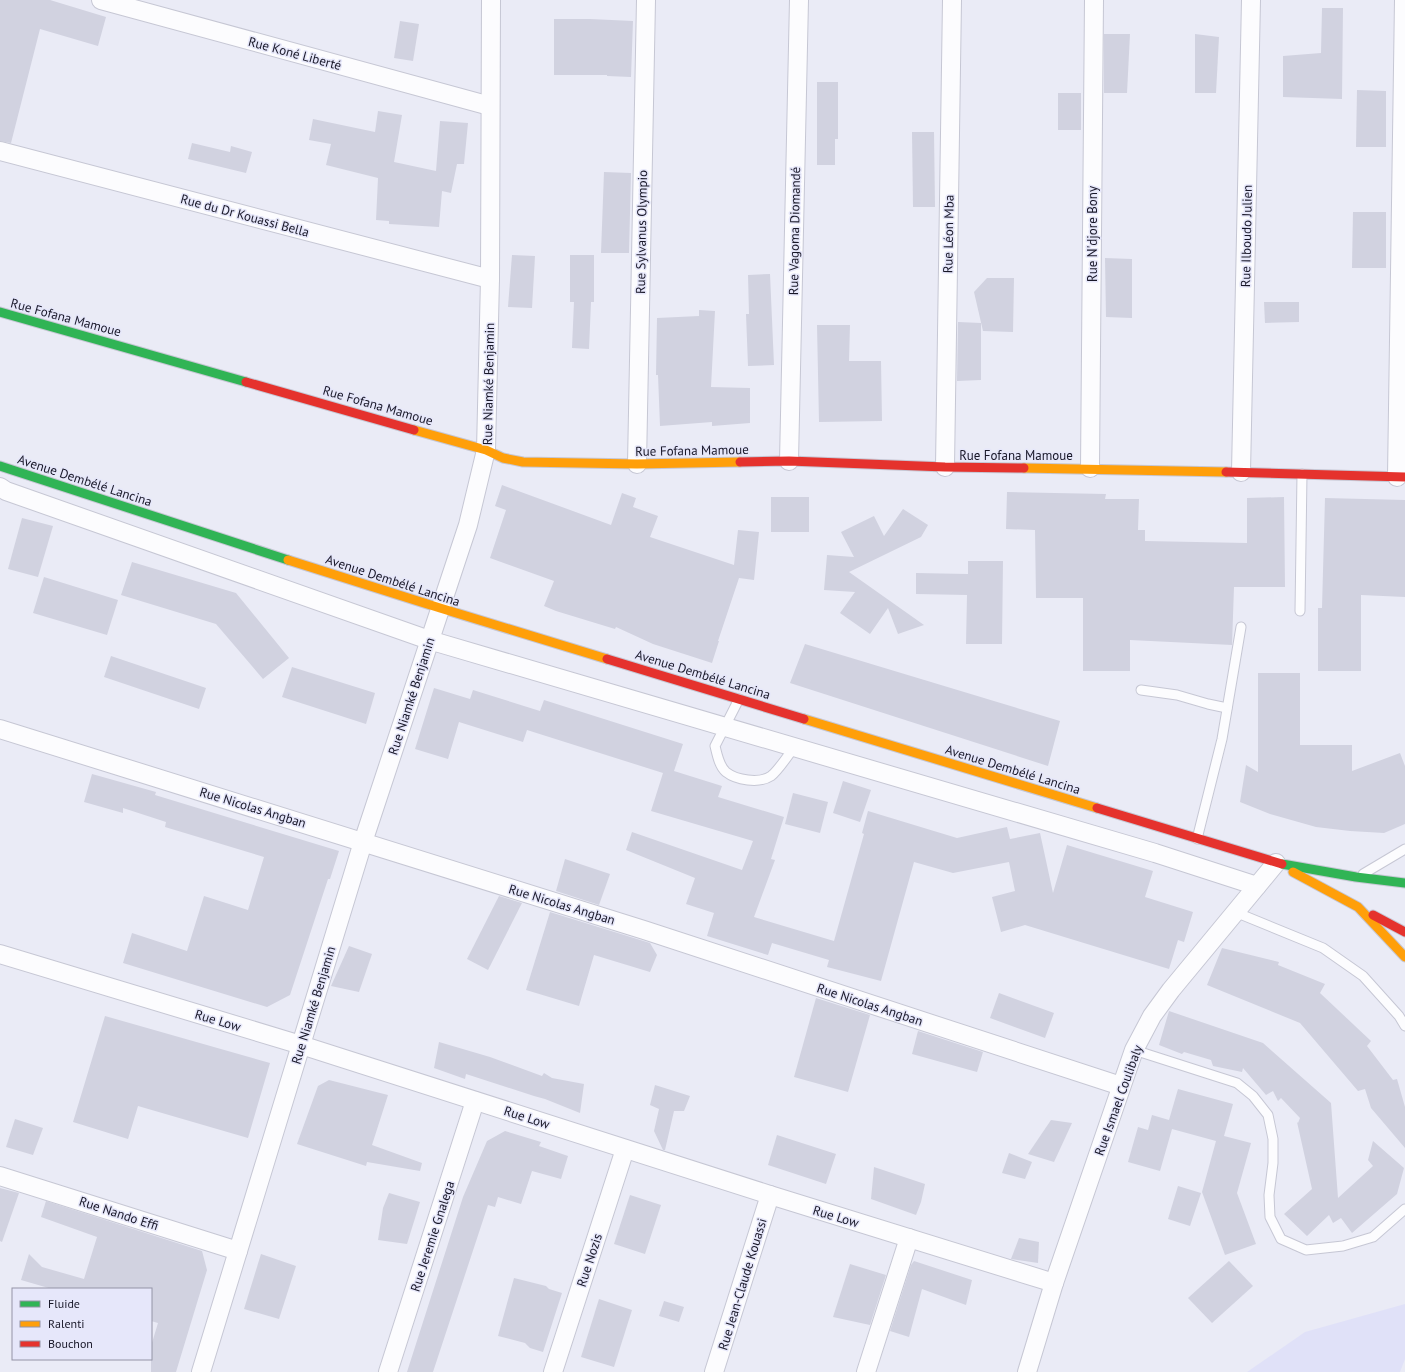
<svg xmlns="http://www.w3.org/2000/svg" width="1405" height="1372" font-family="'PT Sans',sans-serif">
<rect width="100%" height="100%" fill="#eaebf6"/>
<path fill="#e0e1f8" d="M 1405,1304 L 1405,1359 L 1400,1372 L 1247,1372 L 1305,1332 Z"/>
<g fill="#d1d2e0">
<path d="M 0,0 L 50,0 L 106,17 L 98,46 L 40,29 L 11,143 L 0,141 Z"/>
<path d="M 1322,8 L 1343,8 L 1342,99 L 1283,97 L 1283,56 L 1321,53 Z"/>
<path d="M 554,19 L 590,19 L 633,21 L 631,77 L 607,76 L 607,75 L 554,75 Z"/>
<path d="M 400,21 L 419,24 L 413,61 L 394,58 Z"/>
<path d="M 1104,34 L 1130,34 L 1127,93 L 1104,93 Z"/>
<path d="M 1195,34 L 1219,37 L 1216,93 L 1195,93 Z"/>
<path d="M 817,82 L 838,82 L 838,139 L 835,139 L 835,165 L 817,165 Z"/>
<path d="M 1357,90 L 1386,91 L 1386,147 L 1356,147 Z"/>
<rect x="1058" y="93" width="23" height="37"/>
<path d="M 378,111 L 402,115 L 394,162 L 436,171 L 440,121 L 468,123 L 464,164 L 457,164 L 451,193 L 442,191 L 439,227 L 389,224 L 389,221 L 376,220 L 378,178 L 326,165 L 331,144 L 309,140 L 313,119 L 375,132 Z"/>
<path d="M 912,132 L 934,132 L 935,207 L 913,207 Z"/>
<path d="M 192,143 L 230,152 L 231,146 L 252,152 L 246,173 L 188,159 Z"/>
<path d="M 604,172 L 631,173 L 629,253 L 601,253 Z"/>
<path d="M 1353,212 L 1386,212 L 1386,268 L 1352,268 Z"/>
<path d="M 512,255 L 535,256 L 532,308 L 508,307 Z"/>
<path d="M 570,255 L 594,255 L 594,302 L 591,302 L 589,349 L 572,348 L 574,302 L 570,302 Z"/>
<path d="M 1105,258 L 1132,259 L 1132,318 L 1106,317 Z"/>
<path d="M 770,274 L 774,365 L 748,366 L 746,314 L 749,314 L 748,275 Z"/>
<path d="M 987,278 L 1014,278 L 1013,332 L 983,331 L 974,292 Z"/>
<path d="M 1264,302 L 1299,302 L 1299,322 L 1265,323 Z"/>
<path d="M 699,310 L 715,311 L 711,387 L 750,388 L 750,423 L 712,426 L 712,422 L 660,426 L 658,375 L 656,375 L 657,318 L 699,316 Z"/>
<path d="M 958,322 L 981,323 L 981,380 L 957,381 Z"/>
<path d="M 817,325 L 850,325 L 849,361 L 881,361 L 882,421 L 819,422 Z"/>
<path d="M 502,485 L 611,525 L 622,493 L 636,498 L 633,507 L 658,516 L 650,537 L 734,565 L 738,530 L 759,532 L 754,580 L 739,578 L 718,641 L 719,641 L 712,663 L 653,644 L 616,627 L 615,629 L 556,611 L 544,606 L 554,581 L 490,558 L 506,510 L 495,506 Z"/>
<path d="M 1007,492 L 1106,494 L 1105,499 L 1139,499 L 1138,530 L 1145,530 L 1145,541 L 1247,543 L 1247,498 L 1284,497 L 1285,587 L 1234,587 L 1232,645 L 1130,640 L 1130,671 L 1083,671 L 1083,598 L 1036,598 L 1035,530 L 1006,529 Z"/>
<rect x="771" y="497" width="38" height="35"/>
<path d="M 1325,498 L 1405,500 L 1405,597 L 1361,595 L 1361,671 L 1318,671 L 1318,608 L 1322,608 Z"/>
<path d="M 903,509 L 928,525 L 921,537 L 849,572 L 924,625 L 898,634 L 888,608 L 870,634 L 840,613 L 855,592 L 824,590 L 827,555 L 854,557 L 841,532 L 874,516 L 884,536 Z"/>
<path d="M 22,518 L 53,526 L 38,577 L 8,569 Z"/>
<path d="M 968,561 L 1003,561 L 1002,644 L 966,644 L 967,595 L 916,594 L 916,573 L 968,574 Z"/>
<path d="M 132,562 L 236,593 L 289,658 L 263,679 L 216,624 L 121,595 Z"/>
<path d="M 44,577 L 118,600 L 107,635 L 33,613 Z"/>
<path d="M 805,644 L 1060,721 L 1048,766 L 790,683 Z"/>
<path d="M 111,656 L 206,688 L 199,709 L 104,677 Z"/>
<path d="M 292,667 L 375,693 L 366,724 L 282,697 Z"/>
<path d="M 1258,673 L 1300,673 L 1300,745 L 1352,745 L 1352,771 L 1400,753 L 1405,766 L 1405,824 L 1384,833 L 1350,831 L 1316,827 L 1270,814 L 1240,802 L 1246,765 L 1258,772 Z"/>
<path d="M 434,688 L 470,699 L 473,690 L 540,711 L 544,700 L 683,744 L 674,771 L 722,786 L 718,797 L 784,817 L 771,859 L 775,860 L 754,917 L 834,941 L 864,834 L 862,833 L 868,811 L 957,838 L 1007,827 L 1010,839 L 1040,833 L 1053,893 L 1067,845 L 1153,871 L 1145,897 L 1193,912 L 1184,942 L 1178,940 L 1169,969 L 1025,925 L 1001,932 L 992,897 L 1015,891 L 1009,862 L 953,873 L 914,862 L 881,981 L 827,967 L 829,960 L 772,943 L 768,955 L 707,936 L 714,913 L 686,904 L 695,878 L 626,850 L 632,832 L 742,870 L 753,841 L 651,811 L 663,773 L 527,730 L 523,742 L 459,722 L 448,759 L 415,749 Z"/>
<path d="M 92,774 L 156,792 L 155,795 L 339,851 L 330,879 L 328,879 L 290,995 L 267,1007 L 123,963 L 132,933 L 187,951 L 204,896 L 248,910 L 264,857 L 165,827 L 166,822 L 123,808 L 123,813 L 84,802 Z"/>
<path d="M 843,781 L 871,790 L 860,822 L 833,813 Z"/>
<path d="M 793,793 L 828,802 L 820,833 L 785,824 Z"/>
<path d="M 565,859 L 610,874 L 599,905 L 556,891 Z"/>
<path d="M 499,896 L 522,903 L 488,970 L 467,959 Z"/>
<path d="M 550,912 L 650,943 L 657,955 L 650,972 L 594,955 L 579,1006 L 526,990 Z"/>
<path d="M 349,946 L 372,954 L 359,992 L 331,986 Z"/>
<path d="M 1222,948 L 1279,962 L 1278,965 L 1325,984 L 1320,993 L 1371,1041 L 1367,1046 L 1393,1080 L 1397,1079 L 1405,1107 L 1405,1148 L 1371,1108 L 1365,1089 L 1358,1091 L 1300,1023 L 1207,985 Z"/>
<path d="M 999,993 L 1054,1013 L 1045,1038 L 990,1018 Z"/>
<path d="M 816,998 L 870,1015 L 848,1092 L 794,1077 Z"/>
<path d="M 1169,1011 L 1263,1043 L 1331,1103 L 1338,1198 L 1373,1166 L 1368,1160 L 1373,1141 L 1404,1168 L 1397,1194 L 1352,1233 L 1341,1218 L 1333,1223 L 1329,1215 L 1307,1236 L 1284,1214 L 1312,1189 L 1297,1122 L 1298,1123 L 1300,1118 L 1281,1098 L 1278,1101 L 1273,1091 L 1266,1095 L 1243,1068 L 1242,1072 L 1213,1066 L 1211,1060 L 1184,1052 L 1182,1054 L 1159,1045 Z"/>
<path d="M 105,1016 L 270,1063 L 248,1138 L 138,1106 L 128,1139 L 73,1122 Z"/>
<path d="M 918,1031 L 983,1052 L 977,1072 L 912,1054 Z"/>
<path d="M 439,1042 L 490,1057 L 542,1076 L 544,1073 L 552,1078 L 584,1084 L 580,1113 L 545,1099 L 534,1096 L 466,1074 L 465,1079 L 434,1068 Z"/>
<path d="M 329,1080 L 388,1095 L 372,1145 L 422,1163 L 420,1171 L 367,1162 L 366,1166 L 297,1144 L 318,1086 Z"/>
<path d="M 655,1085 L 690,1096 L 684,1111 L 674,1111 L 665,1150 L 663,1150 L 654,1131 L 659,1109 L 650,1105 Z"/>
<path d="M 1178,1089 L 1233,1104 L 1224,1136 L 1251,1143 L 1237,1193 L 1256,1244 L 1225,1255 L 1202,1192 L 1216,1141 L 1172,1129 L 1160,1171 L 1128,1162 L 1138,1127 L 1148,1130 L 1152,1115 L 1169,1120 Z"/>
<path d="M 15,1119 L 43,1128 L 33,1155 L 6,1147 Z"/>
<path d="M 1051,1120 L 1072,1123 L 1054,1162 L 1028,1154 Z"/>
<path d="M 505,1131 L 541,1142 L 539,1146 L 568,1156 L 561,1179 L 532,1171 L 521,1204 L 498,1197 L 495,1207 L 488,1205 L 433,1372 L 407,1372 L 463,1197 L 487,1141 Z"/>
<path d="M 777,1135 L 836,1154 L 826,1184 L 768,1165 Z"/>
<path d="M 1009,1153 L 1032,1162 L 1025,1179 L 1002,1173 Z"/>
<path d="M 874,1167 L 925,1184 L 921,1202 L 916,1215 L 871,1199 Z"/>
<path d="M 1178,1186 L 1201,1193 L 1190,1226 L 1168,1219 Z"/>
<path d="M 0,1188 L 19,1193 L 2,1242 L 0,1241 Z"/>
<path d="M 389,1193 L 420,1202 L 407,1244 L 378,1240 L 383,1208 Z"/>
<path d="M 630,1195 L 661,1205 L 645,1254 L 614,1244 Z"/>
<path d="M 46,1201 L 202,1251 L 207,1270 L 176,1372 L 151,1372 L 151,1346 L 158,1323 L 151,1321 L 151,1289 L 52,1289 L 21,1280 L 29,1254 L 42,1267 L 84,1279 L 97,1237 L 41,1217 Z"/>
<path d="M 1019,1238 L 1039,1242 L 1038,1263 L 1011,1259 Z"/>
<path d="M 261,1254 L 296,1266 L 279,1319 L 244,1309 Z"/>
<path d="M 914,1261 L 972,1280 L 966,1305 L 922,1289 L 909,1337 L 890,1331 L 911,1265 Z"/>
<path d="M 1229,1261 L 1253,1286 L 1212,1323 L 1188,1298 Z"/>
<path d="M 850,1264 L 886,1275 L 870,1325 L 833,1317 Z"/>
<path d="M 514,1278 L 546,1286 L 549,1289 L 562,1293 L 543,1352 L 530,1348 L 525,1343 L 498,1336 Z"/>
<path d="M 599,1299 L 632,1310 L 614,1367 L 581,1357 Z"/>
<path d="M 664,1301 L 684,1307 L 679,1322 L 659,1316 Z"/>
</g>
<g fill="none" stroke-linecap="round" stroke-linejoin="round">
<g stroke="#c6c7d4" stroke-width="11">
<g id="lane">
<path d="M 1300,611 L 1302,474"/>
<path d="M 1141,690 L 1177,695 L 1208,704 L 1227,708"/>
<path d="M 739,699 L 715,746 C 717,754 719,766 726,772 C 736,780 759,784 771,776 C 778,771 789,754 795,746"/>
<path d="M 1197,839 L 1222,739 L 1241,627"/>
<path d="M 1363,874 L 1405,849"/>
<path d="M 1235,912 L 1323,948 L 1363,976 L 1399,1016 L 1405,1026"/>
<path d="M 1134,1050 L 1237,1083 L 1253,1096 L 1268,1115 L 1273,1139 L 1273,1163 L 1269,1195 L 1270,1217 L 1281,1239 L 1306,1250 L 1343,1246 L 1373,1237 L 1405,1209"/>
</g>
</g>
<g stroke="#c6c7d4" stroke-width="20">
<g id="street">
<path d="M 101,0 L 490,106"/>
<path d="M 0,151 L 490,279"/>
<path d="M 789,461 L 799,0"/>
<path d="M 637,464 L 646,0"/>
<path d="M 945,467 L 952,0"/>
<path d="M 1090,468 L 1094,0"/>
<path d="M 1241,472 L 1251,0"/>
<path d="M 1397,477 L 1404,0"/>
<path d="M 0,487 L 6,491 L 429,640 L 1155,853 L 1257,886"/>
<path d="M 0,729 L 644,930 L 1121,1086"/>
<path d="M 0,954 L 301,1045 L 770,1195 L 1054,1283"/>
<path d="M 0,1176 L 238,1251"/>
<path d="M 201,1372 L 363,842 L 468,525 L 486,450 L 490,279 L 491,0"/>
<path d="M 388,1372 L 475,1101"/>
<path d="M 553,1372 L 625,1149"/>
<path d="M 714,1372 L 770,1195"/>
<path d="M 866,1372 L 909,1238"/>
<path d="M 1027,1372 L 1054,1283 L 1134,1050 L 1152,1016 L 1171,990 L 1276,863"/>
</g>
</g>
<g stroke="#c6c7d4" stroke-width="11">
<g id="fast">
<path d="M 0,312 L 246,382"/>
<path d="M 0,466 L 288,560"/>
<path d="M 1282,864 L 1356,877 L 1405,883"/>
</g>
</g>
<g stroke="#c6c7d4" stroke-width="11">
<g id="slow">
<path d="M 414,430 L 486,450 L 503,458 L 523,462 L 637,464 L 740,462"/>
<path d="M 1024,468 L 1226,472"/>
<path d="M 288,560 L 440,608 L 607,659"/>
<path d="M 804,719 L 1097,808"/>
<path d="M 1293,872 L 1358,907 L 1405,957"/>
</g>
</g>
<g stroke="#c6c7d4" stroke-width="11">
<g id="jam">
<path d="M 246,382 L 414,430"/>
<path d="M 740,462 L 789,461 L 945,467 L 1024,468"/>
<path d="M 1226,472 L 1405,477"/>
<path d="M 607,659 L 804,719"/>
<path d="M 1097,808 L 1282,864"/>
<path d="M 1373,915 L 1405,932"/>
</g>
</g>
<use href="#lane" stroke="#fcfcfe" stroke-width="9"/>
<use href="#street" stroke="#fcfcfe" stroke-width="18"/>
<use href="#fast" stroke="#30b455" stroke-width="9"/>
<use href="#slow" stroke="#ff9f0a" stroke-width="9"/>
<use href="#jam" stroke="#e5322d" stroke-width="9"/>
</g>
<g text-anchor="middle" stroke-width="3" stroke-linejoin="round" paint-order="stroke">
<g font-size="13" fill="#181728" stroke="#e6e7fa">
<text transform="translate(295 53) rotate(15)" y="5">Rue Koné Liberté</text>
<text transform="translate(245 215) rotate(15)" y="5">Rue du Dr Kouassi Bella</text>
<text transform="translate(794 231) rotate(-89)" y="5">Rue Vagoma Diomandé</text>
<text transform="translate(641 232) rotate(-89)" y="5">Rue Sylvanus Olympio</text>
<text transform="translate(948 234) rotate(-89)" y="5">Rue Léon Mba</text>
<text transform="translate(1092 234) rotate(-90)" y="5">Rue N'djore Bony</text>
<text transform="translate(1246 236) rotate(-89)" y="5">Rue Ilboudo Julien</text>
<text transform="translate(66 317) rotate(15)" y="5">Rue Fofana Mamoue</text>
<text transform="translate(488 384) rotate(-89)" y="5">Rue Niamké Benjamin</text>
<text transform="translate(378 405) rotate(16)" y="5">Rue Fofana Mamoue</text>
<text transform="translate(692 450) rotate(-1)" y="5">Rue Fofana Mamoue</text>
<text x="1016" y="460">Rue Fofana Mamoue</text>
<text transform="translate(85 480) rotate(18)" y="5">Avenue Dembélé Lancina</text>
<text transform="translate(393 580) rotate(18)" y="5">Avenue Dembélé Lancina</text>
<text transform="translate(703 674) rotate(17)" y="5">Avenue Dembélé Lancina</text>
<text transform="translate(411 696) rotate(-72)" y="5">Rue Niamké Benjamin</text>
<text transform="translate(1013 769) rotate(17)" y="5">Avenue Dembélé Lancina</text>
<text transform="translate(253 807) rotate(17)" y="5">Rue Nicolas Angban</text>
<text transform="translate(562 904) rotate(17)" y="5">Rue Nicolas Angban</text>
<text transform="translate(870 1004) rotate(18)" y="5">Rue Nicolas Angban</text>
<text transform="translate(313 1005) rotate(-73)" y="5">Rue Niamké Benjamin</text>
<text transform="translate(218 1020) rotate(17)" y="5">Rue Low</text>
<text transform="translate(1118 1100) rotate(-70)" y="5">Rue Ismael Coulibaly</text>
<text transform="translate(527 1117) rotate(18)" y="5">Rue Low</text>
<text transform="translate(119 1213) rotate(18)" y="5">Rue Nando Effi</text>
<text transform="translate(836 1216) rotate(17)" y="5">Rue Low</text>
<text transform="translate(432 1236) rotate(-72)" y="5">Rue Jeremie Gnalega</text>
<text transform="translate(589 1260) rotate(-72)" y="5">Rue Nozis</text>
<text transform="translate(742 1284) rotate(-73)" y="5">Rue Jean-Claude Kouassi</text>
</g>
</g>
<rect x="12" y="1288" width="140" height="72" fill="#e6e7fa" stroke="#9494a6"/>
<rect x="20" y="1301" width="20" height="6" fill="#30b455" stroke="#9494a6"/>
<text x="48" y="1308" font-size="12" fill="#181728">Fluide</text>
<rect x="20" y="1321" width="20" height="6" fill="#ff9f0a" stroke="#9494a6"/>
<text x="48" y="1328" font-size="12" fill="#181728">Ralenti</text>
<rect x="20" y="1341" width="20" height="6" fill="#e5322d" stroke="#9494a6"/>
<text x="48" y="1348" font-size="12" fill="#181728">Bouchon</text>
</svg>
